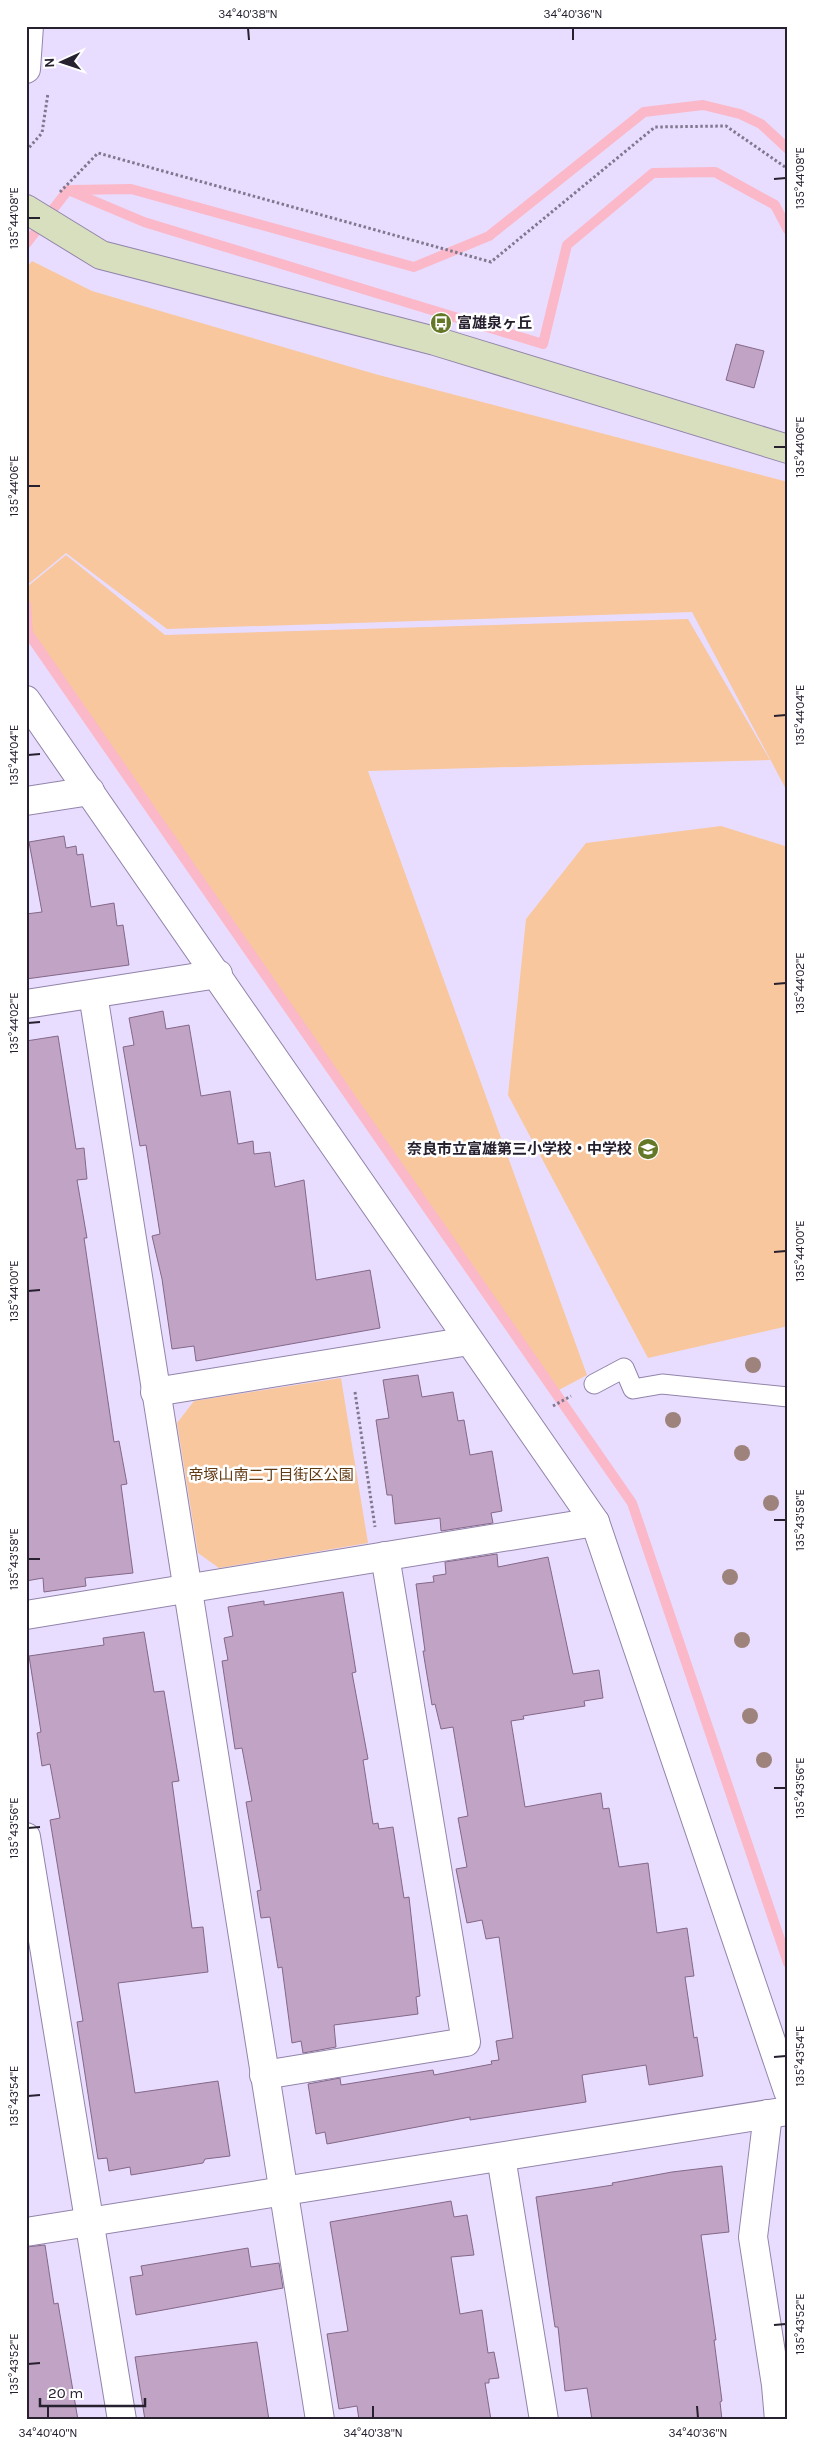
<svg xmlns="http://www.w3.org/2000/svg" width="814" height="2446" font-family="Karla,'Noto Sans JP',sans-serif">
<rect width="100%" height="100%" fill="#e9ddff"/>
<g fill="#f8c79d">
<path d="M 32,261 L 92,291 L 375,374 L 788,482 L 788,793 L 692,612 L 167,629 L 66,553 L 26,586 L 26,268 Z"/>
<path d="M 66,555 L 165,635 L 688,619 L 770,760 L 368,771 L 587,1375 L 557,1391 L 31,633 L 27,587 Z"/>
<path d="M 721,826 L 788,847 L 788,1326 L 648,1358 L 508,1095 L 526,919 L 586,843 Z"/>
<path d="M 341,1378 L 368,1543 L 219,1568 L 198,1553 L 177,1423 L 194,1401 Z"/>
</g>
<g fill="none" stroke-linecap="round" stroke-linejoin="round">
<g stroke="#fab8c9" stroke-width="10">
<path d="M 72,190 L 131,189 L 414,267 L 489,236 L 644,112 L 703,105 L 740,114 L 761,124 L 788,149"/>
<path d="M 26,244 L 68,190 L 144,222 L 543,344 L 567,245 L 653,173 L 715,172 L 775,205 L 788,230"/>
<path d="M 26,605 L 28,633 L 632,1503 L 788,1963"/>
</g>
</g>
<g fill="#c1a3c5" stroke="#846888">
<path d="M 736,344 L 764,351 L 754,388 L 726,380 Z"/>
<path d="M 64,836 L 66,848 L 76,846 L 77,855 L 83,854 L 91,907 L 114,903 L 117,926 L 123,925 L 129,965 L 26,979 L 26,914 L 42,912 L 29,842 Z"/>
<path d="M 163,1011 L 166,1029 L 189,1025 L 201,1096 L 230,1091 L 238,1144 L 253,1141 L 254,1154 L 270,1152 L 275,1187 L 304,1180 L 316,1280 L 370,1270 L 380,1328 L 196,1361 L 194,1346 L 172,1349 L 162,1279 L 152,1236 L 160,1234 L 146,1145 L 140,1146 L 123,1047 L 134,1045 L 129,1018 Z"/>
<path d="M 58,1036 L 76,1149 L 84,1148 L 87,1179 L 77,1180 L 87,1238 L 84,1238 L 114,1442 L 119,1441 L 127,1484 L 121,1485 L 133,1573 L 85,1578 L 86,1586 L 44,1592 L 43,1578 L 26,1581 L 26,1041 Z"/>
<path d="M 418,1375 L 422,1397 L 453,1392 L 458,1421 L 464,1420 L 470,1455 L 492,1451 L 502,1511 L 491,1513 L 493,1523 L 441,1531 L 440,1518 L 395,1524 L 392,1495 L 387,1495 L 376,1420 L 389,1418 L 383,1380 Z"/>
<path d="M 497,1554 L 498,1567 L 548,1557 L 573,1674 L 599,1670 L 603,1698 L 584,1701 L 585,1706 L 523,1716 L 524,1719 L 511,1721 L 525,1807 L 601,1793 L 603,1809 L 609,1808 L 619,1867 L 648,1863 L 657,1933 L 687,1928 L 694,1976 L 685,1977 L 694,2038 L 697,2037 L 703,2076 L 649,2085 L 646,2065 L 582,2075 L 586,2102 L 470,2120 L 470,2117 L 327,2144 L 325,2132 L 316,2134 L 308,2084 L 340,2078 L 341,2085 L 433,2070 L 434,2075 L 492,2064 L 491,2061 L 499,2060 L 496,2041 L 513,2038 L 499,1937 L 486,1939 L 482,1920 L 467,1923 L 456,1869 L 467,1867 L 458,1818 L 468,1816 L 453,1727 L 441,1729 L 435,1704 L 432,1705 L 423,1651 L 425,1651 L 416,1584 L 434,1582 L 433,1576 L 446,1574 L 445,1562 Z"/>
<path d="M 343,1592 L 356,1672 L 352,1673 L 368,1759 L 363,1760 L 373,1824 L 378,1823 L 379,1829 L 393,1827 L 404,1898 L 409,1897 L 420,1996 L 416,1997 L 418,2014 L 334,2025 L 336,2047 L 303,2053 L 301,2041 L 292,2043 L 282,1967 L 278,1968 L 270,1917 L 261,1918 L 257,1891 L 261,1890 L 246,1802 L 252,1801 L 242,1748 L 235,1749 L 222,1661 L 228,1660 L 224,1638 L 233,1636 L 228,1607 L 264,1601 L 264,1605 Z"/>
<path d="M 144,1632 L 154,1692 L 164,1691 L 179,1781 L 172,1782 L 192,1928 L 203,1927 L 208,1972 L 118,1983 L 135,2093 L 218,2081 L 230,2156 L 205,2159 L 203,2163 L 131,2175 L 130,2167 L 109,2171 L 107,2158 L 98,2159 L 77,2022 L 83,2021 L 50,1820 L 60,1818 L 50,1764 L 42,1766 L 37,1733 L 41,1732 L 29,1656 L 104,1645 L 103,1638 Z"/>
<path d="M 722,2166 L 729,2232 L 701,2235 L 716,2340 L 714,2340 L 722,2401 L 720,2402 L 722,2420 L 592,2420 L 587,2388 L 565,2391 L 558,2327 L 555,2327 L 536,2197 L 613,2185 L 612,2183 L 672,2172 Z"/>
<path d="M 451,2201 L 454,2217 L 467,2215 L 474,2255 L 451,2257 L 460,2314 L 482,2310 L 488,2353 L 494,2352 L 499,2378 L 489,2379 L 489,2383 L 485,2383 L 491,2420 L 359,2420 L 357,2406 L 339,2409 L 327,2334 L 348,2331 L 330,2222 Z"/>
<path d="M 45,2245 L 54,2304 L 58,2303 L 78,2420 L 26,2420 L 26,2247 Z"/>
<path d="M 248,2248 L 251,2267 L 279,2263 L 283,2288 L 136,2315 L 130,2277 L 143,2275 L 141,2266 Z"/>
<path d="M 257,2342 L 269,2420 L 145,2420 L 135,2357 Z"/>
</g>
<g fill="none" stroke-linecap="round" stroke-linejoin="round">
<g stroke="#9284aa" stroke-width="21">
<path id="lane" d="M 594,1384 L 624,1368 L 633,1389 L 662,1384 L 788,1397"/>
</g>
<g stroke="#9284aa" stroke-width="30">
<g id="street">
<path d="M 26,69 L 29,26"/>
<path d="M 26,700 L 595,1522 L 788,2091"/>
<path d="M 26,801 L 90,791"/>
<path d="M 93,994 L 320,2420"/>
<path d="M 26,1004 L 218,974"/>
<path d="M 155,1392 L 469,1341"/>
<path d="M 26,1615 L 595,1522"/>
<path d="M 26,1837 L 122,2420"/>
<path d="M 264,2075 L 466,2042 L 385,1556"/>
<path d="M 768,2114 L 753,2237 L 776,2385 L 779,2420"/>
<path d="M 501,2157 L 544,2420"/>
<path d="M 26,2232 L 788,2111"/>
</g>
</g>
<g stroke="#9284aa" stroke-width="30">
<path id="secondary" d="M 26,209 L 101,255 L 435,341 L 788,449"/>
</g>
<g stroke="#80788f" stroke-width="3" stroke-dasharray="2.5 2.5" stroke-linecap="butt">
<path d="M 26,151 L 42,133 L 48,93"/>
<path d="M 60,192 L 98,153 L 491,262 L 655,127 L 726,126 L 788,169"/>
<path d="M 355,1392 L 375,1527"/>
<path d="M 553,1406 L 571,1396"/>
</g>
<use href="#lane" stroke="#fff" stroke-width="19"/>
<use href="#street" stroke="#fff" stroke-width="28"/>
<use href="#secondary" stroke="#d7dfbf" stroke-width="28"/>
</g>
<g fill="#9e837c">
<circle cx="753" cy="1365" r="8"/>
<circle cx="673" cy="1420" r="8"/>
<circle cx="742" cy="1453" r="8"/>
<circle cx="771" cy="1503" r="8"/>
<circle cx="730" cy="1577" r="8"/>
<circle cx="742" cy="1640" r="8"/>
<circle cx="750" cy="1716" r="8"/>
<circle cx="764" cy="1760" r="8"/>
</g>
<path fill="none" stroke="#26202f" stroke-width="2" d="M 248,28 L 249,40M 573,28 L 573,40M 774,179 L 786,178M 28,218 L 40,218M 774,447 L 786,447M 28,486 L 40,486M 774,716 L 786,715M 28,755 L 40,754M 774,984 L 786,983M 28,1023 L 40,1022M 774,1252 L 786,1251M 28,1291 L 40,1290M 774,1520 L 786,1520M 28,1559 L 40,1559M 774,1788 L 786,1788M 28,1828 L 40,1827M 774,2057 L 786,2056M 28,2096 L 40,2095M 774,2325 L 786,2324M 28,2364 L 40,2363M 48,2406 L 48,2418M 373,2406 L 373,2418M 697,2406 L 698,2418"/>
<defs>
<g id="bus-disc" transform="scale(1.125)"><circle r="9.5" fill="#657828" stroke="#fff"/><path d="M-5-6H5V4H4V6H2V4H-2V6H-4V4H-5ZM-3.5-4V0h7V-4ZM-3.5 1.2v1.5H-2V1.2ZM2 1.2v1.5H3.5V1.2Z" fill="#fff"/></g>
<g id="school-disc" transform="scale(1.125)"><circle r="9.5" fill="#657828" stroke="#fff"/><path d="M0-5L7-2L0 1L-7-2ZM-4 1L0 2.5L4 1V4Q0 6-4 4Z" fill="#fff"/></g>
</defs>
<g fill-rule="evenodd">
<use href="#bus-disc" x="441" y="323"/>
<use href="#school-disc" x="648" y="1149"/>
</g>
<g text-anchor="middle" stroke-width="5" stroke-linejoin="round" paint-order="stroke">
<g font-size="15" font-weight="bold" fill="#26202f" stroke="#fff" text-anchor="start">
<text x="457" y="328">富雄泉ヶ丘</text>
<text x="632" y="1154" text-anchor="end">奈良市立富雄第三小学校・中学校</text>
</g>
<g font-size="15" fill="#613911" stroke="#fff">
<text x="271" y="1480">帝塚山南二丁目街区公園</text>
</g>
</g>
<rect width="814" height="2446" fill="none" stroke="#ffffff" stroke-width="55"/>
<g transform="translate(62 62) rotate(267)" stroke="#ffffff" stroke-width="4" paint-order="stroke">
<path d="M0-4L9 19L0 12L-9 19Z" fill="#26202f"/>
<text y="-8" font-size="14" font-weight="bold" text-anchor="middle" fill="#26202f">N</text>
</g>
<path d="M40 2398v8h105v-8" fill="none" stroke="#26202f" stroke-width="2.5"/>
<text x="48" y="2398" font-size="15" fill="#26202f" stroke="#ffffff" stroke-width="4" paint-order="stroke">20 m</text>
<rect x="28" y="28" width="758" height="2390" fill="none" stroke="#26202f" stroke-width="2"/>
<g font-size="12" text-anchor="middle" fill="#26202f">
<text x="248" y="18">34°40'38"N</text>
<text x="573" y="18">34°40'36"N</text>
<text transform="translate(800 178) rotate(-90)" y="4">135°44'08"E</text>
<text transform="translate(14 218) rotate(-90)" y="4">135°44'08"E</text>
<text transform="translate(800 447) rotate(-90)" y="4">135°44'06"E</text>
<text transform="translate(14 486) rotate(-90)" y="4">135°44'06"E</text>
<text transform="translate(800 715) rotate(-90)" y="4">135°44'04"E</text>
<text transform="translate(14 755) rotate(-90)" y="4">135°44'04"E</text>
<text transform="translate(800 983) rotate(-90)" y="4">135°44'02"E</text>
<text transform="translate(14 1023) rotate(-90)" y="4">135°44'02"E</text>
<text transform="translate(800 1251) rotate(-90)" y="4">135°44'00"E</text>
<text transform="translate(14 1291) rotate(-90)" y="4">135°44'00"E</text>
<text transform="translate(800 1520) rotate(-90)" y="4">135°43'58"E</text>
<text transform="translate(14 1559) rotate(-90)" y="4">135°43'58"E</text>
<text transform="translate(800 1788) rotate(-90)" y="4">135°43'56"E</text>
<text transform="translate(14 1828) rotate(-90)" y="4">135°43'56"E</text>
<text transform="translate(800 2056) rotate(-90)" y="4">135°43'54"E</text>
<text transform="translate(14 2096) rotate(-90)" y="4">135°43'54"E</text>
<text transform="translate(800 2324) rotate(-90)" y="4">135°43'52"E</text>
<text transform="translate(14 2364) rotate(-90)" y="4">135°43'52"E</text>
<text x="48" y="2437">34°40'40"N</text>
<text x="373" y="2437">34°40'38"N</text>
<text x="698" y="2437">34°40'36"N</text>
</g>
</svg>
